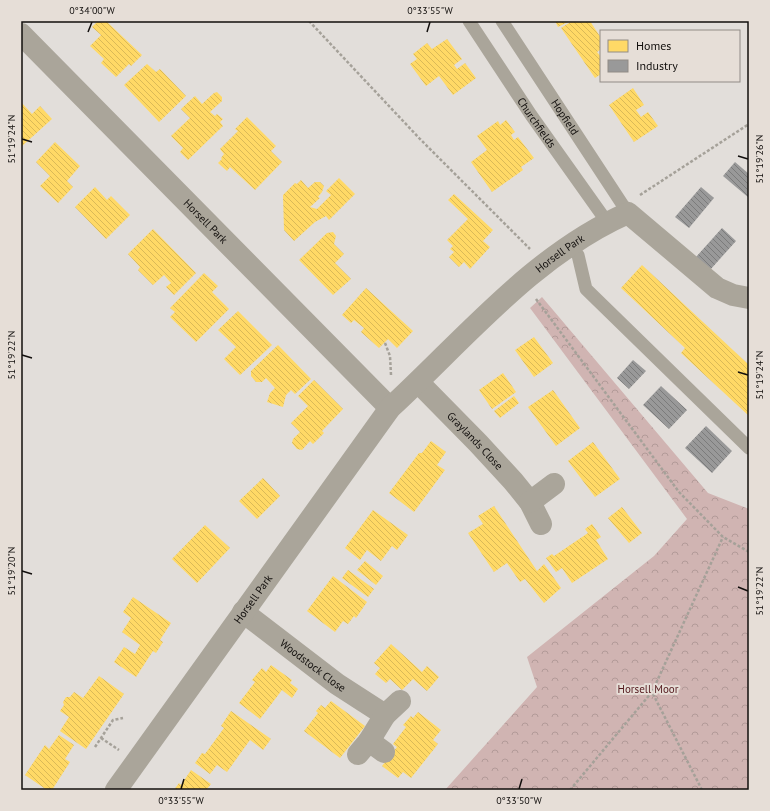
<svg xmlns="http://www.w3.org/2000/svg" width="770" height="811" font-family="'PT Sans',sans-serif">
<defs>
<pattern id="forest-crowns" width="20" height="18" patternUnits="userSpaceOnUse"><rect width="20" height="18" fill="#d0b4b2"/><path d="M2 6a3 3 0 1 1 6 0M12 15a3 3 0 1 1 6 0" fill="none" stroke="#b29a98"/></pattern>
<pattern id="homes-back-hatch" width="6" height="6" patternUnits="userSpaceOnUse"><rect width="6" height="6" fill="#ffd966"/><path d="M-1 5l2 2M0 0l6 6M5-1l2 2" fill="none" stroke="#dab957"/></pattern>
<pattern id="industry-back-hatch" width="6" height="6" patternUnits="userSpaceOnUse"><rect width="6" height="6" fill="#999"/><path d="M-1 5l2 2M0 0l6 6M5-1l2 2" fill="none" stroke="#7b7b7b"/></pattern>
</defs>
<rect width="100%" height="100%" fill="#e2deda"/>
<path fill="url(#forest-crowns)" d="M 542,297 L 708,493 L 749,509 L 749,790 L 445,790 L 537,687 L 527,657 L 654,556 L 687,519 L 530,308 Z"/>
<g fill="url(#homes-back-hatch)">
<path d="M 98,21 L 106,21 L 142,55 L 131,66 L 129,64 L 116,77 L 101,63 L 104,59 L 90,46 L 101,35 L 92,27 Z"/>
<path d="M 555,21 L 570,21 L 558,27 Z"/>
<path d="M 572,21 L 590,21 L 601,38 L 601,49 L 597,52 L 601,57 L 601,74 L 595,78 L 561,28 Z"/>
<path d="M 447,39 L 462,59 L 454,65 L 457,69 L 465,63 L 476,78 L 453,95 L 439,76 L 426,86 L 410,64 L 417,59 L 413,54 L 427,43 L 432,49 Z"/>
<path d="M 147,64 L 156,72 L 160,69 L 186,96 L 159,122 L 124,85 Z"/>
<path d="M 633,88 L 644,105 L 636,110 L 641,117 L 648,112 L 658,126 L 634,142 L 609,105 Z"/>
<path d="M 217,92 L 222,97 L 222,101 L 210,112 L 215,116 L 217,114 L 223,119 L 220,122 L 223,126 L 188,160 L 180,152 L 183,148 L 171,136 L 190,118 L 181,109 L 195,96 L 202,104 L 214,93 Z"/>
<path d="M 21,102 L 32,114 L 40,106 L 52,119 L 21,147 Z"/>
<path d="M 247,117 L 276,146 L 271,151 L 282,162 L 255,190 L 230,167 L 227,171 L 218,163 L 222,159 L 221,158 L 224,154 L 220,149 L 238,131 L 235,129 Z"/>
<path d="M 506,120 L 515,132 L 511,135 L 514,140 L 518,137 L 534,158 L 521,167 L 523,170 L 492,192 L 471,162 L 487,150 L 477,136 L 498,121 L 500,125 Z"/>
<path d="M 55,142 L 80,166 L 67,181 L 73,187 L 58,203 L 40,186 L 50,176 L 36,162 Z"/>
<path d="M 339,178 L 355,194 L 329,220 L 326,216 L 315,222 L 294,241 L 284,230 L 283,195 L 295,183 L 297,184 L 301,180 L 308,188 L 315,182 L 320,182 L 324,186 L 322,192 L 318,197 L 320,198 L 310,207 L 317,209 L 331,195 L 326,191 Z"/>
<path d="M 95,187 L 107,200 L 111,196 L 130,215 L 106,239 L 75,207 Z"/>
<path d="M 454,194 L 493,230 L 483,241 L 490,247 L 470,269 L 464,262 L 459,267 L 449,257 L 454,252 L 450,249 L 453,246 L 447,240 L 468,219 L 448,200 Z"/>
<path d="M 153,229 L 196,273 L 174,295 L 166,287 L 171,283 L 164,275 L 153,285 L 138,270 L 140,267 L 128,254 Z"/>
<path d="M 333,232 L 336,236 L 334,244 L 344,254 L 335,263 L 351,279 L 333,295 L 299,260 L 327,233 Z"/>
<path d="M 642,265 L 749,365 L 749,416 L 681,353 L 685,348 L 621,288 Z"/>
<path d="M 204,273 L 218,286 L 212,292 L 229,309 L 196,342 L 170,317 L 175,312 L 170,308 Z"/>
<path d="M 366,288 L 413,331 L 397,348 L 388,339 L 379,348 L 361,332 L 364,328 L 354,320 L 351,323 L 342,315 Z"/>
<path d="M 238,311 L 272,345 L 240,375 L 224,359 L 236,347 L 218,330 Z"/>
<path d="M 534,337 L 553,363 L 534,377 L 515,350 Z"/>
<path d="M 278,345 L 311,379 L 295,394 L 291,390 L 286,395 L 283,407 L 267,402 L 270,393 L 275,388 L 266,378 L 262,382 L 256,382 L 251,376 L 251,371 Z"/>
<path d="M 503,373 L 516,392 L 492,409 L 479,390 Z"/>
<path d="M 314,380 L 343,409 L 322,431 L 324,433 L 313,444 L 310,441 L 302,450 L 297,449 L 292,443 L 293,439 L 300,432 L 291,423 L 308,406 L 298,396 Z"/>
<path d="M 553,390 L 580,428 L 556,446 L 528,407 Z"/>
<path d="M 514,396 L 519,403 L 500,418 L 494,411 Z"/>
<path d="M 431,441 L 446,452 L 437,465 L 445,470 L 414,512 L 389,493 L 419,453 L 422,453 Z"/>
<path d="M 593,442 L 620,479 L 595,497 L 568,461 Z"/>
<path d="M 263,478 L 280,496 L 257,519 L 239,501 Z"/>
<path d="M 494,506 L 537,571 L 544,564 L 561,588 L 544,603 L 525,579 L 520,582 L 507,563 L 494,572 L 468,533 L 483,524 L 478,516 Z"/>
<path d="M 622,507 L 642,533 L 629,543 L 608,518 Z"/>
<path d="M 373,510 L 408,535 L 397,550 L 392,546 L 381,561 L 367,550 L 360,560 L 345,548 Z"/>
<path d="M 592,524 L 601,537 L 596,540 L 608,559 L 572,583 L 562,568 L 556,572 L 546,558 L 552,554 L 554,556 L 588,533 L 585,529 Z"/>
<path d="M 205,525 L 230,548 L 197,583 L 172,559 Z"/>
<path d="M 365,561 L 383,576 L 376,585 L 357,570 Z"/>
<path d="M 348,570 L 374,589 L 368,597 L 342,578 Z"/>
<path d="M 333,576 L 367,602 L 356,618 L 354,616 L 348,624 L 343,621 L 335,632 L 307,611 Z"/>
<path d="M 133,597 L 171,623 L 160,640 L 163,642 L 156,653 L 153,651 L 136,677 L 114,662 L 124,647 L 135,654 L 140,645 L 122,632 L 131,618 L 123,612 Z"/>
<path d="M 391,644 L 422,672 L 427,666 L 439,677 L 427,691 L 413,679 L 402,690 L 390,679 L 386,683 L 375,674 L 380,668 L 374,663 Z"/>
<path d="M 271,665 L 292,680 L 290,683 L 298,689 L 292,698 L 282,690 L 260,719 L 239,703 L 255,682 L 252,680 L 262,668 L 266,672 Z"/>
<path d="M 99,676 L 124,694 L 86,749 L 60,731 L 69,717 L 60,711 L 64,705 L 63,702 L 66,697 L 70,697 L 74,692 L 83,698 Z"/>
<path d="M 331,701 L 365,726 L 340,758 L 304,731 L 318,713 L 316,711 L 321,705 L 325,708 Z"/>
<path d="M 231,711 L 271,739 L 263,750 L 250,740 L 227,772 L 217,765 L 210,774 L 195,763 L 202,753 L 205,754 L 224,728 L 221,726 Z"/>
<path d="M 418,712 L 441,730 L 433,740 L 438,744 L 411,778 L 403,772 L 398,778 L 382,766 L 397,747 L 393,744 L 406,727 L 403,725 L 411,716 L 413,718 Z"/>
<path d="M 59,735 L 74,745 L 65,759 L 70,762 L 52,790 L 47,790 L 25,775 L 45,745 L 49,749 Z"/>
<path d="M 191,770 L 211,784 L 206,790 L 174,790 L 179,783 L 181,785 Z"/>
</g>
<g fill="url(#industry-back-hatch)">
<path d="M 735,162 L 749,174 L 749,198 L 723,176 Z"/>
<path d="M 701,187 L 714,198 L 689,228 L 675,217 Z"/>
<path d="M 722,228 L 736,241 L 710,270 L 696,257 Z"/>
<path d="M 633,360 L 646,371 L 629,389 L 617,378 Z"/>
<path d="M 661,386 L 687,410 L 669,429 L 643,405 Z"/>
<path d="M 706,426 L 732,451 L 712,473 L 685,448 Z"/>
</g>
<g fill="none" stroke-linecap="round" stroke-linejoin="round">
<g stroke="#a5a199" stroke-width="2.5" stroke-dasharray="3 2" stroke-linecap="butt">
<path d="M 309,21 L 420,139 L 530,249"/>
<path d="M 640,195 L 749,124"/>
<path d="M 536,299 L 679,492 L 723,537 L 749,552"/>
<path d="M 385,343 L 390,356 L 391,375"/>
<path d="M 101,738 L 119,750"/>
<path d="M 95,747 L 113,720 L 123,718"/>
<path d="M 570,790 L 652,692"/>
<path d="M 702,790 L 652,692 L 723,537"/>
</g>
<g stroke="#aaa59a" stroke-width="13">
<path id="s1" d="M 469,21 L 531,115 L 607,222"/>
<path id="s2" d="M 502,21 L 628,213"/>
<path d="M 569,246 L 578,255 L 586,289 L 749,448"/>
</g>
<g stroke="#aaa59a" stroke-width="22">
<path id="s3" d="M 21,34 L 390,408"/>
<path id="s4" d="M 418,382 L 478,443 L 513,481 L 530,502 L 541,524"/>
<path d="M 530,502 L 554,484"/>
<path id="s5" d="M 243,612 L 337,684 L 385,715"/>
<path d="M 369,741 L 384,752"/>
<path d="M 358,754 L 369,741 L 385,715 L 400,701"/>
<path id="s6" d="M 116,790 L 390,408 C 465,339 533,255 628,213 L 717,288 L 733,295 L 749,298"/>
</g>
</g>
<path fill="none" stroke="#120f0d" stroke-width="1.5" d="M 88,32 L 92,22M 427,32 L 430,22M 22,139 L 32,142M 738,156 L 748,159M 22,355 L 32,358M 738,372 L 748,375M 22,571 L 32,574M 738,587 L 748,591M 181,789 L 184,779M 519,789 L 522,779"/>
<g text-anchor="middle" stroke-width="4" stroke-linejoin="round" paint-order="stroke">
<g font-size="11" fill="#120f0d" stroke="#e6ded7">
<text dy="4" stroke="none"><textPath href="#s2" startOffset="115">Hopfield</textPath></text>
<text dy="4" stroke="none"><textPath href="#s1" startOffset="122">Churchfields</textPath></text>
<text dy="4" stroke="none"><textPath href="#s3" startOffset="263">Horsell Park</textPath></text>
<text dy="4" stroke="none"><textPath href="#s6" startOffset="700">Horsell Park</textPath></text>
<text dy="4" stroke="none"><textPath href="#s4" startOffset="82">Graylands Close</textPath></text>
<text dy="4" stroke="none"><textPath href="#s6" startOffset="235">Horsell Park</textPath></text>
<text dy="4" stroke="none"><textPath href="#s5" startOffset="88">Woodstock Close</textPath></text>
</g>
<g font-size="11" fill="#54191d" stroke="#e6ded7">
<text x="648" y="693">Horsell Moor</text>
</g>
</g>
<rect width="770" height="811" fill="none" stroke="#e6ded7" stroke-width="44"/>
<rect x="600" y="30" width="140" height="52" fill="#e6ded7" stroke="#918b86"/>
<rect x="608" y="40" width="20" height="12" fill="#ffd966" stroke="#918b86"/>
<text x="636" y="50" font-size="12" fill="#120f0d">Homes</text>
<rect x="608" y="60" width="20" height="12" fill="#999999" stroke="#918b86"/>
<text x="636" y="70" font-size="12" fill="#120f0d">Industry</text>
<rect x="22" y="22" width="726" height="767" fill="none" stroke="#120f0d" stroke-width="1.5"/>
<g font-size="10" text-anchor="middle" fill="#120f0d">
<text x="92" y="14">0°34'00"W</text>
<text x="430" y="14">0°33'55"W</text>
<text transform="translate(11 139) rotate(-90)" y="4">51°19'24"N</text>
<text transform="translate(759 159) rotate(-90)" y="4">51°19'26"N</text>
<text transform="translate(11 355) rotate(-90)" y="4">51°19'22"N</text>
<text transform="translate(759 375) rotate(-90)" y="4">51°19'24"N</text>
<text transform="translate(11 571) rotate(-90)" y="4">51°19'20"N</text>
<text transform="translate(759 591) rotate(-90)" y="4">51°19'22"N</text>
<text x="181" y="804">0°33'55"W</text>
<text x="519" y="804">0°33'50"W</text>
</g>
</svg>
